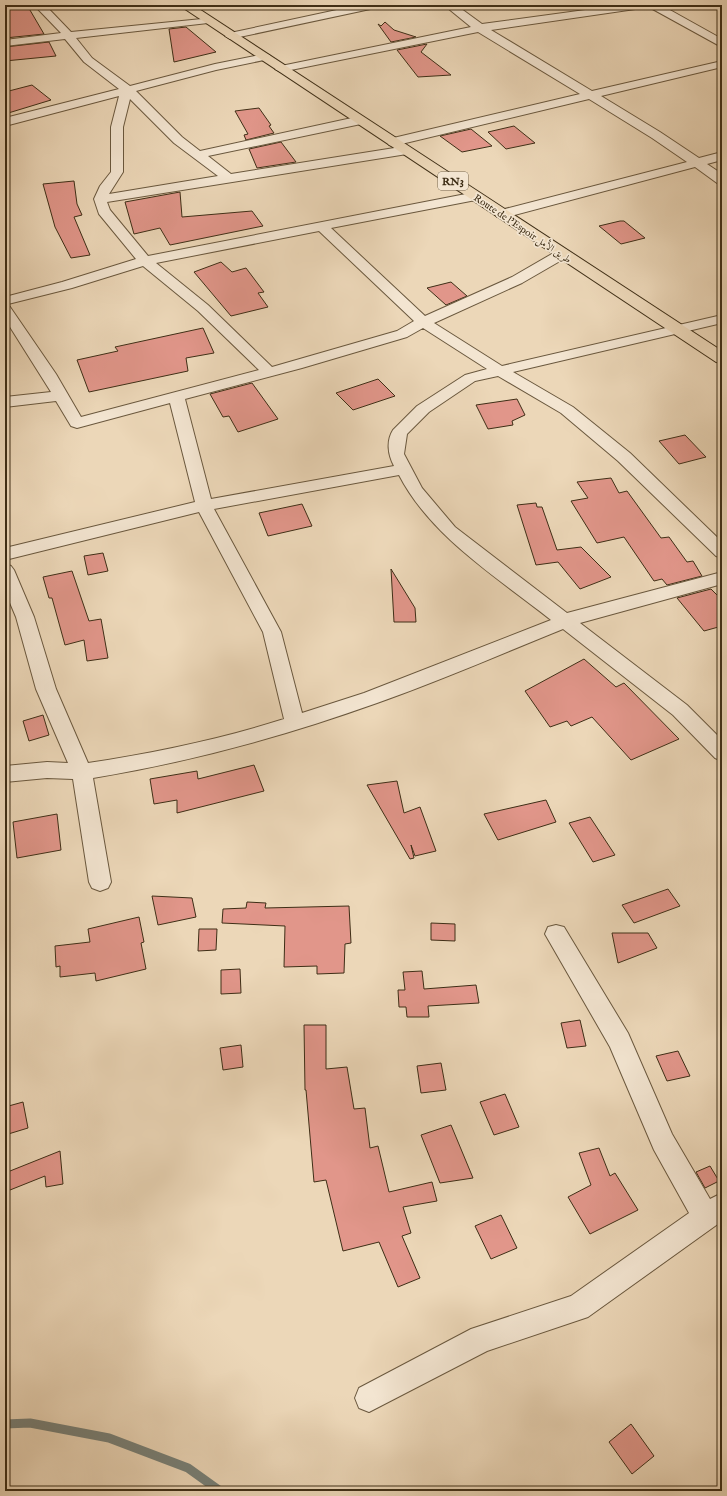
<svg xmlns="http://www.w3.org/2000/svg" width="727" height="1496" font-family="'IM FELL English',Amiri,serif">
<rect width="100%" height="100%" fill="#ecd7b8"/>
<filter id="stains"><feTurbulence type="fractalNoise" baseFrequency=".005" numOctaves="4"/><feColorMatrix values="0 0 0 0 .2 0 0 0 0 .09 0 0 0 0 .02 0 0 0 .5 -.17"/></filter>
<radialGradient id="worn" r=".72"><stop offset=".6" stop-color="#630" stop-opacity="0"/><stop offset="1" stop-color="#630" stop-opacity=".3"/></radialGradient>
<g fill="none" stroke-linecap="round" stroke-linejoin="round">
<path stroke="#778078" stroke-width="9" d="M 5,1424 L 30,1423 L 109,1438 L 188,1468 L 220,1491"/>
</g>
<g fill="#e1968a" stroke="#3e2e16">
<path d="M 5,5 L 27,5 L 44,34 L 5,38 Z"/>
<path d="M 385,22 L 394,30 L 416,37 L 391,42 L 378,24 L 381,26 Z"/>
<path d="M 186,27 L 216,52 L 174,62 L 169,29 Z"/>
<path d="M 49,42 L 56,56 L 5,61 L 5,47 Z"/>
<path d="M 427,44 L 421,52 L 451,75 L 418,77 L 397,50 Z"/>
<path d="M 32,85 L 51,100 L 5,114 L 5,92 Z"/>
<path d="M 259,108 L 271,125 L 269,126 L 274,133 L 246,140 L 244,135 L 248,134 L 235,111 Z"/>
<path d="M 514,126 L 535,143 L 506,149 L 488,132 Z"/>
<path d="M 471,129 L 492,146 L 462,152 L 440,136 Z"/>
<path d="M 281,142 L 296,162 L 257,168 L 249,149 Z"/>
<path d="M 74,181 L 77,204 L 82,215 L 74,217 L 90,255 L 71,258 L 55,227 L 43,184 Z"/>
<path d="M 180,192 L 182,217 L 252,211 L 263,226 L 170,245 L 160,228 L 134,234 L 125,202 Z"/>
<path d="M 620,221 L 624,221 L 645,238 L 621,244 L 599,226 Z"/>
<path d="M 221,262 L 232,272 L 246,268 L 264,292 L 258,293 L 268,307 L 231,316 L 194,272 Z"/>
<path d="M 451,282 L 467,296 L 446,305 L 427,288 Z"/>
<path d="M 203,328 L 214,353 L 186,358 L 188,371 L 89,392 L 77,360 L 118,351 L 115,347 Z"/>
<path d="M 378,379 L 395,396 L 353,410 L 336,393 Z"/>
<path d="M 252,383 L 278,419 L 238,432 L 229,416 L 223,417 L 210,394 Z"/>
<path d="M 517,399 L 525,415 L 512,421 L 513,425 L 488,429 L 476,405 Z"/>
<path d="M 685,435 L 706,457 L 679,464 L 659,441 Z"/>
<path d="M 611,478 L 619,493 L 627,491 L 661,538 L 669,537 L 687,562 L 693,561 L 702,576 L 667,585 L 662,579 L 654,581 L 624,537 L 597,543 L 571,501 L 588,498 L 577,482 Z"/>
<path d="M 536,503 L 537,507 L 542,507 L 557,550 L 581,547 L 611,577 L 580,589 L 558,562 L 536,565 L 517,505 Z"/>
<path d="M 302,504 L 312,526 L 268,536 L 259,513 Z"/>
<path d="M 103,553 L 108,571 L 88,575 L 84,556 Z"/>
<path d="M 391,569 L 415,608 L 416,622 L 394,622 Z"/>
<path d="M 72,571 L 89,621 L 101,619 L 108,658 L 87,661 L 84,640 L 65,645 L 52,598 L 49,598 L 43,577 Z"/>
<path d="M 711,589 L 722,600 L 722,626 L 704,631 L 677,598 Z"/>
<path d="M 584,659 L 616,687 L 624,683 L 679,739 L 631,760 L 592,717 L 571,726 L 567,721 L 550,727 L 525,691 Z"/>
<path d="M 43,715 L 49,735 L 29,741 L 23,721 Z"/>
<path d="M 254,765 L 264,791 L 177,813 L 177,800 L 154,804 L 150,779 L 197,771 L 198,779 Z"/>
<path d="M 397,781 L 404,813 L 420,807 L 436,851 L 415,856 L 411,845 L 414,858 L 410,859 L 367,785 Z"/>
<path d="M 546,800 L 556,822 L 498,840 L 484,814 Z"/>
<path d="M 57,814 L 61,850 L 17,858 L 13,822 Z"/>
<path d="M 590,817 L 615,855 L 593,862 L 569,823 Z"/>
<path d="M 668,889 L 680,906 L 634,923 L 622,905 Z"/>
<path d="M 152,896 L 192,898 L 196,917 L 158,925 Z"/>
<path d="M 247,902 L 266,903 L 265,908 L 349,906 L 351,943 L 345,944 L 344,973 L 317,974 L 317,966 L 284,967 L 285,926 L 222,923 L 223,909 L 246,908 Z"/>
<path d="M 139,917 L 144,942 L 141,943 L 146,969 L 96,981 L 95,973 L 60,977 L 60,966 L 56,967 L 55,946 L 90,942 L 88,929 Z"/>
<path d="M 431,923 L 455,924 L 455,941 L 431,940 Z"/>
<path d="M 199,929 L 217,929 L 216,950 L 198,951 Z"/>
<path d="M 612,933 L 648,933 L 657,948 L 618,963 Z"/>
<path d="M 240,969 L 241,993 L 221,994 L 221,970 Z"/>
<path d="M 422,971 L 424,989 L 476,985 L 479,1003 L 428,1006 L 429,1017 L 407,1017 L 406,1007 L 399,1007 L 398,990 L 405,990 L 403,972 Z"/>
<path d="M 580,1020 L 586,1046 L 567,1048 L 561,1023 Z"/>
<path d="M 304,1025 L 326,1025 L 326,1069 L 347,1067 L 354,1109 L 365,1108 L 370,1148 L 378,1146 L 389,1192 L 432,1182 L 437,1201 L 403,1207 L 411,1233 L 402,1236 L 420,1278 L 398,1287 L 379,1242 L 343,1251 L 326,1180 L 314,1182 L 306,1090 L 305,1090 Z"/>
<path d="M 241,1045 L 243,1067 L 223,1070 L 220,1048 Z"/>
<path d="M 678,1051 L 690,1076 L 667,1081 L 656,1056 Z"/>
<path d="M 441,1063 L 446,1090 L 421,1093 L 417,1066 Z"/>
<path d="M 505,1094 L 519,1127 L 494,1135 L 480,1102 Z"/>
<path d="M 23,1102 L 28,1128 L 5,1135 L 5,1107 Z"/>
<path d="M 451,1125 L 473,1178 L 440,1183 L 421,1135 Z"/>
<path d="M 599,1148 L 610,1176 L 615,1173 L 638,1210 L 590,1234 L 568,1197 L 591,1185 L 579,1153 Z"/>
<path d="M 60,1151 L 63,1184 L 46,1187 L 45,1176 L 5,1192 L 5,1173 Z"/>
<path d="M 710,1166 L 719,1181 L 705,1188 L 696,1172 Z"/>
<path d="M 501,1215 L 517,1248 L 491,1259 L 475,1226 Z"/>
<path d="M 631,1424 L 654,1456 L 632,1474 L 609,1442 Z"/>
</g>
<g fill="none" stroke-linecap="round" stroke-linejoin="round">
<g stroke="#6a583e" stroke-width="2">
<g id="minor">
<path d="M 34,5 L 45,5 L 71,32 L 212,18 L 213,20 L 208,23 L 76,38 L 92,58 L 130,86 L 215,64 L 265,54 L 269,55 L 271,57 L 269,59 L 216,70 L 136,91 L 182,137 L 200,151 L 361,116 L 367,120 L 361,124 L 208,156 L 231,174 L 407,146 L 413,150 L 407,154 L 107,202 L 110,210 L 148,256 L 476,192 L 482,196 L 481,199 L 331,228 L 425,316 L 512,277 L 557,251 L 567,251 L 569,254 L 567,257 L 522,283 L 434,323 L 502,366 L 722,315 L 722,323 L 513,372 L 573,407 L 630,453 L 722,542 L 722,558 L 716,556 L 618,461 L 561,413 L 498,376 L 475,381 L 429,412 L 407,434 L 404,454 L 422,488 L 455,527 L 567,613 L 722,572 L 722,584 L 580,623 L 687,705 L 722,740 L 722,761 L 715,758 L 673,715 L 563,629 C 501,654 440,681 377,703 C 285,736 190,762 93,778 L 111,882 L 108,888 L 100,891 L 92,888 L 89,882 L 73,779 L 47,778 L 5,782 L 5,766 L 47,762 L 68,763 L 36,689 L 16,617 L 5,591 L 5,564 L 11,566 L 14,570 L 34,617 L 56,689 L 88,763 C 154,753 221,739 284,719 L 263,632 L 199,512 L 5,560 L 5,548 L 195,502 L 170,403 L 77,428 L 71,426 L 56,401 L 5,407 L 5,397 L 51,392 L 5,319 L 5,297 L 62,282 L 136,259 L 99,214 L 94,199 L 100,186 L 111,172 L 111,127 L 119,96 L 5,126 L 5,118 L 119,89 L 84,62 L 65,39 L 5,46 L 5,40 L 61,33 ZM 130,99 L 174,143 L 218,176 L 109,194 L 123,172 L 123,127 ZM 319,231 L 414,321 L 397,331 L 272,367 L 208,305 L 156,263 ZM 143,266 L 198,311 L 259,370 L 81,417 L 56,374 L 8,304 L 72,288 ZM 423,328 L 487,369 L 465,375 L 417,406 L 393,430 C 386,441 388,455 394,466 L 211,499 L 185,399 L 302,368 L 407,337 ZM 399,475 C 431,537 497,577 551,620 L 364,693 L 302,713 L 281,632 L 214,509 Z"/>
<path d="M 360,5 L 380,5 L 375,8 L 230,39 L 225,36 L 230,33 Z"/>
<path d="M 444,5 L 456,5 L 482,24 L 622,5 L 661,5 L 722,39 L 722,46 L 718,45 L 649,7 L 491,30 L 592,91 L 722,61 L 722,67 L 601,96 L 660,132 L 699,158 L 722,152 L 722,160 L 707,164 L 722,174 L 722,184 L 717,183 L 695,167 L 507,217 L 497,217 L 495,214 L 497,211 L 687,162 L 652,138 L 589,99 L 393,146 L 389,145 L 387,142 L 389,139 L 580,94 L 478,32 L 281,72 L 275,69 L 281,66 L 471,27 Z"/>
<path d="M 556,925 L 564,927 L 628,1033 L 672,1134 L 710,1199 L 722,1193 L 722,1221 L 588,1317 L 487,1351 L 369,1412 L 359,1408 L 355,1398 L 359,1388 L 471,1329 L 571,1296 L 689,1213 L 654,1150 L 610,1047 L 545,934 L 548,927 Z"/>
</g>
</g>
<g stroke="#3e2e16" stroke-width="2">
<path id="trunk" d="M 179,5 L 193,5 L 722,351 L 722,363 L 716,362 Z"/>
</g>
<use href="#minor" fill="#f3e5d1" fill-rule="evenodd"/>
<use href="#trunk" fill="#ecd7b8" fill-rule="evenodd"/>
</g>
<g text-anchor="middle" stroke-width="3.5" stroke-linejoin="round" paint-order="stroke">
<g font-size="10" fill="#3e2e16" stroke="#f3e5d1">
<text transform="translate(523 228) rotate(34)" y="4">Route de l’Espoir طريق الأمل</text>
</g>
<rect fill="#f3e5d1" stroke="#74654e" stroke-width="1" x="438" y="172" width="30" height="18" rx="3"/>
<g font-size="11" font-weight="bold" fill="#3e2e16">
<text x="453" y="185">RN3</text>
</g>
</g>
<rect width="727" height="1496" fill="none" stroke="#ecd7b8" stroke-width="20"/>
<rect x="6" y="6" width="715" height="1484" fill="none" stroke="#3e2e16" stroke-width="2"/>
<rect x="10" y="10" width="707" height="1476" fill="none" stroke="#3e2e16"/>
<rect width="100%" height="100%" filter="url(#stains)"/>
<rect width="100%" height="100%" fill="url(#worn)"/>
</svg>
